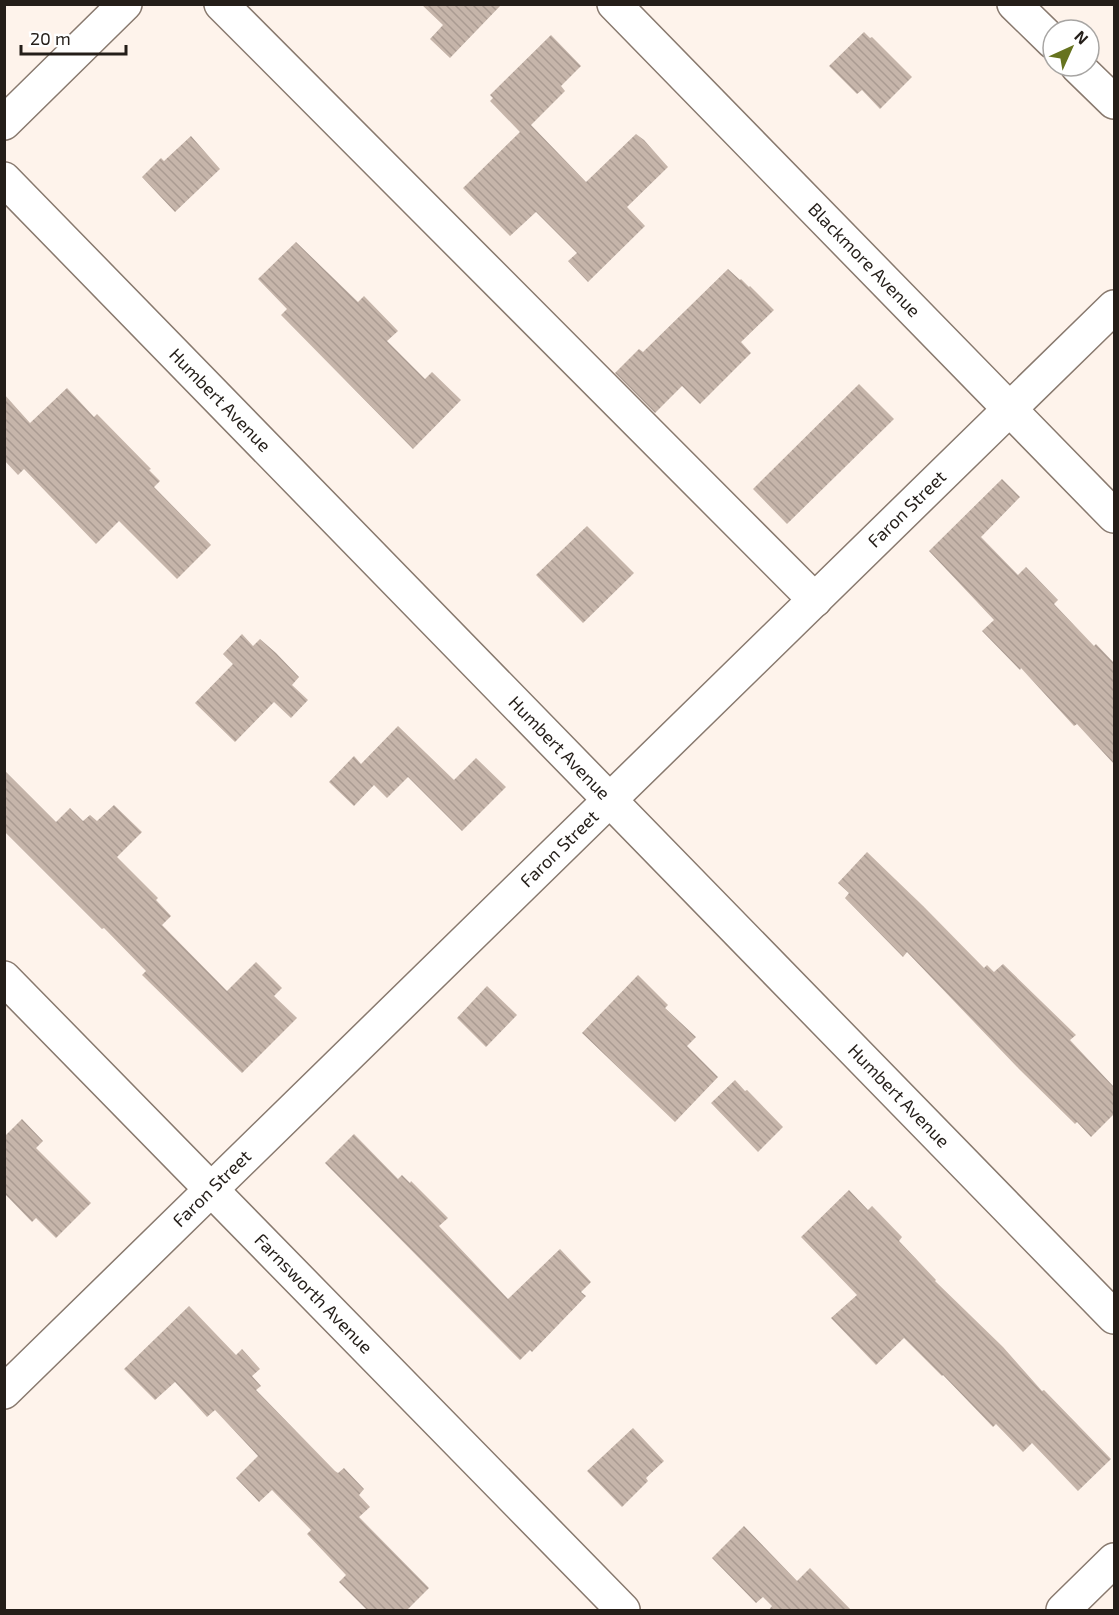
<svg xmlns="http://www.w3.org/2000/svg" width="1119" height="1615" font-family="'Exo 2',sans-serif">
<defs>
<pattern id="building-back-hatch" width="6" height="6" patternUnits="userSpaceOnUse" patternTransform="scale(1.5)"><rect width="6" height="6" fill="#c6b5aa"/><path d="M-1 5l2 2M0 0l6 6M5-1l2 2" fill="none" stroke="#aa9b92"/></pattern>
</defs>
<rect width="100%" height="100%" fill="#fef3eb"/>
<g fill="url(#building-back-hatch)">
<path d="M 421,4 L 502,4 L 450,58 L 430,39 L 443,25 Z"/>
<path d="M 864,32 L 870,38 L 872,37 L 912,77 L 880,109 L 862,90 L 857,94 L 829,66 Z"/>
<path d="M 551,35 L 581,66 L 561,86 L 565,91 L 531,125 L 586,182 L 636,134 L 644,140 L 668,167 L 627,207 L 645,226 L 588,282 L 568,261 L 577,253 L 536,212 L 510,236 L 463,188 L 520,132 L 490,101 L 493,98 L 490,95 Z"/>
<path d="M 191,136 L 220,169 L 175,212 L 142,177 L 161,158 L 164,161 Z"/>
<path d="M 296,242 L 358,302 L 364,296 L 398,331 L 387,341 L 425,379 L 432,372 L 461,400 L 413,449 L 281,315 L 287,309 L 258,279 Z"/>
<path d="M 728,269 L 740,280 L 741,279 L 749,287 L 750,286 L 774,310 L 741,342 L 751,353 L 700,404 L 682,386 L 655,413 L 615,373 L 639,349 L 643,352 Z"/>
<path d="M 859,384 L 894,419 L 787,524 L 753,489 Z"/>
<path d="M 67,388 L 94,417 L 97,414 L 151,469 L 149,470 L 160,481 L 154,487 L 211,545 L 177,579 L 119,521 L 96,544 L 24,469 L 18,475 L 4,460 L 4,394 L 30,423 Z"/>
<path d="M 1002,479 L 1020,497 L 981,537 L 1018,575 L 1026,567 L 1058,600 L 1054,604 L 1094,646 L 1096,644 L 1114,663 L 1114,764 L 1077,724 L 1074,726 L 1021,668 L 1020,670 L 982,631 L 994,620 L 929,551 Z"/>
<path d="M 587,526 L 634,573 L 583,623 L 536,575 Z"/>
<path d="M 242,634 L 253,646 L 260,639 L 276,653 L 299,677 L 292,685 L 308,700 L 291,718 L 274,702 L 235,742 L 195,703 L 233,664 L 223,654 Z"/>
<path d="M 398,726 L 454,780 L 476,758 L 506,787 L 462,831 L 408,777 L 387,798 L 374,785 L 354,806 L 329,782 L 354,756 L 361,764 Z"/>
<path d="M 4,770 L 56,822 L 70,808 L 83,821 L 90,815 L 97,821 L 114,805 L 142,832 L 117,857 L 158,898 L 156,900 L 171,916 L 162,925 L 227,991 L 256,962 L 282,988 L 274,996 L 297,1018 L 242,1073 L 142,975 L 146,971 L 104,928 L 102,929 L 4,831 Z"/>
<path d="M 867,852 L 923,906 L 984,968 L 987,965 L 994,972 L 1003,964 L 1076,1035 L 1070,1040 L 1114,1087 L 1114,1114 L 1091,1137 L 1077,1122 L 1075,1124 L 1019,1069 L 907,952 L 903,957 L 845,898 L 849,893 L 838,883 Z"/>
<path d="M 638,975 L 668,1005 L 665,1008 L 696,1037 L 687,1046 L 718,1077 L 675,1122 L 582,1033 Z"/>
<path d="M 487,986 L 517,1015 L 486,1047 L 457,1018 Z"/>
<path d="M 735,1080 L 745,1091 L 747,1090 L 783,1127 L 758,1152 L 711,1103 Z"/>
<path d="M 22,1119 L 43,1141 L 36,1148 L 91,1203 L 56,1238 L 36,1218 L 32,1222 L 4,1193 L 4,1137 Z"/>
<path d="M 354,1134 L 398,1179 L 402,1175 L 410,1183 L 411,1181 L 448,1218 L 439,1226 L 508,1299 L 560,1249 L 591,1282 L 581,1292 L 586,1296 L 532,1352 L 530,1350 L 520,1360 L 325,1163 Z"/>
<path d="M 849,1190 L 868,1210 L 872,1206 L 902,1237 L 899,1241 L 936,1280 L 935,1281 L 1003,1347 L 1042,1391 L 1044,1390 L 1111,1459 L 1078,1491 L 1032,1443 L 1023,1452 L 996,1424 L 993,1427 L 943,1375 L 942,1376 L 904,1338 L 876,1365 L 831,1318 L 857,1295 L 801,1237 Z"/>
<path d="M 189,1306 L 236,1355 L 242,1349 L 260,1369 L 252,1376 L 261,1386 L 256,1390 L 335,1471 L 338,1473 L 344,1468 L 364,1489 L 359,1495 L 370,1507 L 359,1517 L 429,1588 L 406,1611 L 368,1611 L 339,1582 L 346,1575 L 307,1534 L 311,1530 L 272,1490 L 259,1502 L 236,1478 L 258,1456 L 215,1410 L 207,1417 L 175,1382 L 155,1400 L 124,1369 Z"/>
<path d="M 633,1428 L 664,1461 L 646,1478 L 648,1481 L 622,1507 L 587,1471 Z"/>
<path d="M 744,1526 L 797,1581 L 810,1568 L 852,1611 L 768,1611 L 772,1606 L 763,1597 L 756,1603 L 712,1558 Z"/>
</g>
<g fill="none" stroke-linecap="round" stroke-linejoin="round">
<g stroke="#88796e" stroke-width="36">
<g id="minor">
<path d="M 221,4 L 815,600"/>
<path id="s1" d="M 614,4 L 1114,516"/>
<path d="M 1014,4 L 1053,42"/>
<path d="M 1077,66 L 1114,102"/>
<path d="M 4,123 L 125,4"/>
<path id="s2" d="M 4,179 L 1114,1317"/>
<path id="s3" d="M 4,978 L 623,1610"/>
<path id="s4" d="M 4,1392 L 1114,307"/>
<path d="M 1063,1610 L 1114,1560"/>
</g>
</g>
<use href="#minor" stroke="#fff" stroke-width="33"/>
</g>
<g text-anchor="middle" stroke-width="6" stroke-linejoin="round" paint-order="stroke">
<g font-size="18" fill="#241e19" stroke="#fff">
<text dy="6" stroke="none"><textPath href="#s1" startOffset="358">Blackmore Avenue</textPath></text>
<text dy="6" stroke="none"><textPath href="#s2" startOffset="309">Humbert Avenue</textPath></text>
<text dy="6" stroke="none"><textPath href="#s4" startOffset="1263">Faron Street</textPath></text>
<text dy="6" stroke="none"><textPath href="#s2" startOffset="795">Humbert Avenue</textPath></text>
<text dy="6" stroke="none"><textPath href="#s4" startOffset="777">Faron Street</textPath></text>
<text dy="6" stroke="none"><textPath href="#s2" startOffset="1281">Humbert Avenue</textPath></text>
<text dy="6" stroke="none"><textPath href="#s4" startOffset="291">Faron Street</textPath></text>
<text dy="6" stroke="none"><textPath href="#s3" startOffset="442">Farnsworth Avenue</textPath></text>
</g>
</g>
<rect width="1119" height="1615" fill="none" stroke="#241e19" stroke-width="12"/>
<g transform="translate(1071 48) rotate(45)"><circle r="28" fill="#ffffff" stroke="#a7a5a3" stroke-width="1.5"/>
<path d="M0-4.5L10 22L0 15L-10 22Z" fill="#66731f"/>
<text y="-9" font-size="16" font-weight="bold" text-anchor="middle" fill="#241e19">N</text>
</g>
<path d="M21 45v9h105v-9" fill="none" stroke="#241e19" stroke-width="3"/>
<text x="30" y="45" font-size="18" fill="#241e19" stroke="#ffffff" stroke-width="4.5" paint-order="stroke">20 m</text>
</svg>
